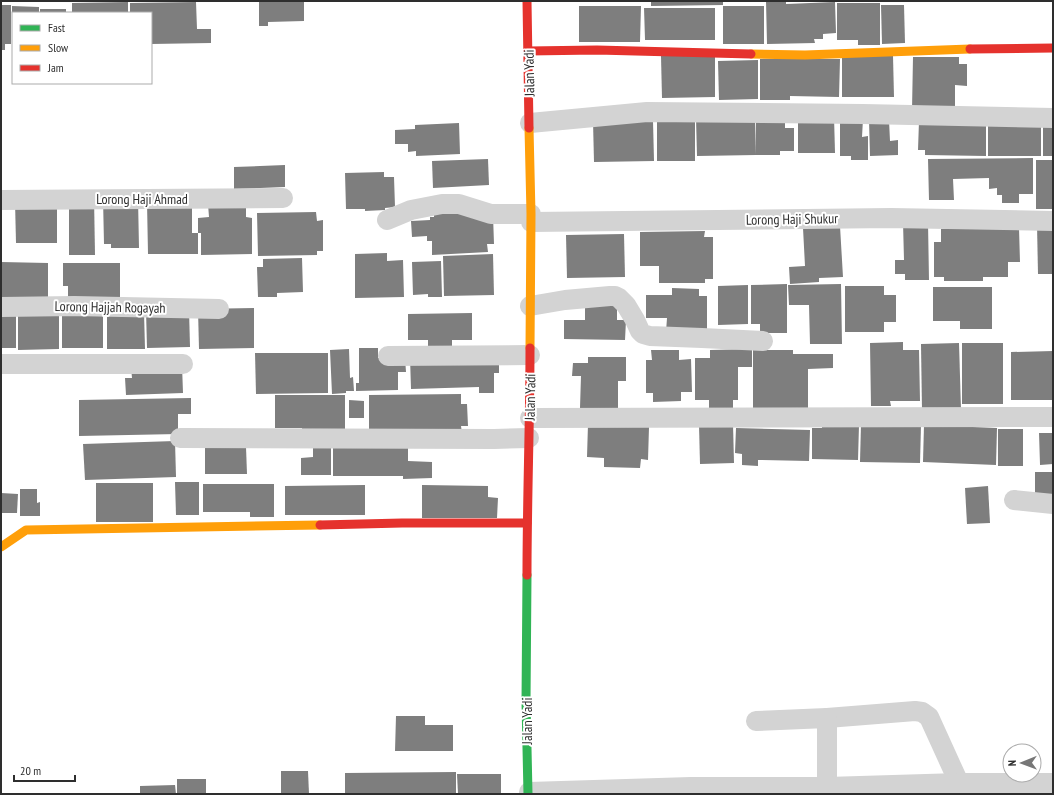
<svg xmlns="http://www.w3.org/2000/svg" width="1054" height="795" font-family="'PT Sans Narrow',sans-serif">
<rect width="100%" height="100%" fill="#fff"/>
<g fill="#7e7e7e">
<path d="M 259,1 L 304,1 L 304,21 L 268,22 L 268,26 L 259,26 Z"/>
<path d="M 651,1 L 723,1 L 723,5 L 651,6 Z"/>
<path d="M 766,1 L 786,1 L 786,4 L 835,2 L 836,33 L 823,34 L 823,39 L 814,39 L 815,43 L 767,44 Z"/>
<path d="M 128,2 L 128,13 L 72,13 L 72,3 Z"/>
<path d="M 196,2 L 197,29 L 211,29 L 211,43 L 151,44 L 151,13 L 130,13 L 130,3 Z"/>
<path d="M 837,3 L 880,3 L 880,45 L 858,45 L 858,40 L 837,40 Z"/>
<path d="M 1,5 L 11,5 L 11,44 L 5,44 L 5,50 L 1,50 Z"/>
<path d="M 881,5 L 904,5 L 905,43 L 882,44 Z"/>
<path d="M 12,6 L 39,7 L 39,13 L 12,13 Z"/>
<path d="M 579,6 L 641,6 L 640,42 L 579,42 Z"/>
<rect x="723" y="6" width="41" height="38"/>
<path d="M 644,8 L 715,8 L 715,40 L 645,40 Z"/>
<rect x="40" y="9" width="26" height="4"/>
<path d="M 715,55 L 715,97 L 662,98 L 661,56 Z"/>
<path d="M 842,56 L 893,56 L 894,97 L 842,97 Z"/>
<path d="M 913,57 L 959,57 L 959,64 L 967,64 L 967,86 L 955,85 L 955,110 L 912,110 Z"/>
<path d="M 760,59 L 840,59 L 839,97 L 790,96 L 790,100 L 760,100 Z"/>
<path d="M 758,60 L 758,99 L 719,100 L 718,61 Z"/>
<path d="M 785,116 L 785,128 L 794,128 L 794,151 L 780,151 L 780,155 L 756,155 L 756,117 Z"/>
<path d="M 834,116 L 835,153 L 798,153 L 798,117 Z"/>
<path d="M 755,117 L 756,155 L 697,156 L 696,118 Z"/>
<rect x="657" y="119" width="38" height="42"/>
<path d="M 840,119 L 863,119 L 862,137 L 868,136 L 868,160 L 851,160 L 851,156 L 840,156 Z"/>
<rect x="1043" y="119" width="10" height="37"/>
<path d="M 869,120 L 889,120 L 890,141 L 898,140 L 898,155 L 870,156 Z"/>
<rect x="988" y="120" width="53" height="36"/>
<path d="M 593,121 L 653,121 L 654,161 L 594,162 Z"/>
<path d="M 919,121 L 986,123 L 986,156 L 925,155 L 925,150 L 918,150 Z"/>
<path d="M 459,123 L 460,154 L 416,156 L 416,151 L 408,152 L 408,144 L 395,144 L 395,130 L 415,129 L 415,125 Z"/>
<path d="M 1033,158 L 1033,194 L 1019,194 L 1019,203 L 1002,203 L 1002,195 L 997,195 L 997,188 L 989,189 L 989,178 L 953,179 L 954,200 L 929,200 L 928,159 Z"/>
<path d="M 488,159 L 489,185 L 433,188 L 432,161 Z"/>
<rect x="1036" y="160" width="17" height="49"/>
<path d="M 285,165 L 285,187 L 234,189 L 234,167 Z"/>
<path d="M 384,172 L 384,177 L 394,177 L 395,207 L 385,208 L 385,210 L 365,211 L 365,209 L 346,209 L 345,173 Z"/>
<path d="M 69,197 L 94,197 L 95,255 L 69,255 Z"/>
<path d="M 103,198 L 138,198 L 139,248 L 111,248 L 111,244 L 104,244 Z"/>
<path d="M 15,201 L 57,201 L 57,243 L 16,243 Z"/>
<path d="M 147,202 L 192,202 L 192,233 L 198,233 L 198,254 L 148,254 Z"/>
<path d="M 208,204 L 246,204 L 246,217 L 252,218 L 252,254 L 201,255 L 201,233 L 198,233 L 198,218 L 209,217 Z"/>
<path d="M 434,209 L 493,215 L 494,244 L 487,244 L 488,252 L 432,255 L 432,241 L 427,241 L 427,236 L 412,237 L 411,221 L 430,220 L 430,217 L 434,217 Z"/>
<path d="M 316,212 L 317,221 L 323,220 L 323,251 L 317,251 L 317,255 L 258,256 L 257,213 Z"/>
<path d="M 903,222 L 928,222 L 929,280 L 905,280 L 905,274 L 895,274 L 895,260 L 904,260 Z"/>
<path d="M 1037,224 L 1053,224 L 1053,274 L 1038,274 Z"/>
<path d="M 840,226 L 843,277 L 819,278 L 819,282 L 790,284 L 789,267 L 805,266 L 803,228 Z"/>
<path d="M 1019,228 L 1020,262 L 1008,262 L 1008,277 L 983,277 L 983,281 L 944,281 L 944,277 L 934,277 L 934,242 L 941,242 L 941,229 Z"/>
<path d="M 705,231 L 704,237 L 713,237 L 713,279 L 705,279 L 705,283 L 659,283 L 659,266 L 640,266 L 640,232 Z"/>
<path d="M 624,234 L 625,277 L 567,278 L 566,235 Z"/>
<path d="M 387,253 L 387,261 L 403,260 L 404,297 L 355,298 L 355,254 Z"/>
<path d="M 493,254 L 494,295 L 444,296 L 443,256 Z"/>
<path d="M 302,258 L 303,292 L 277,293 L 277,297 L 258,297 L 257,267 L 263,267 L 263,259 Z"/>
<path d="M 441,261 L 442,297 L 428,297 L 428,294 L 413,295 L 412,262 Z"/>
<path d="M 1,262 L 48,263 L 48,297 L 1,297 Z"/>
<path d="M 63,263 L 120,263 L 120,297 L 68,297 L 68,286 L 63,286 Z"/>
<path d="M 787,284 L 787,333 L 760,333 L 760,324 L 751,324 L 751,285 Z"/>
<path d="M 841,284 L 842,344 L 810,344 L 809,305 L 789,305 L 788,285 Z"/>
<path d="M 748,285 L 748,324 L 718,325 L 718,286 Z"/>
<path d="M 845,286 L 884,286 L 884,295 L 896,295 L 896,322 L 884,322 L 884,332 L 845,332 Z"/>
<path d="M 933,287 L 992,287 L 992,329 L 960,329 L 960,321 L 933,321 Z"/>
<path d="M 672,288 L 699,289 L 699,296 L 707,296 L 707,332 L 666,332 L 667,318 L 646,318 L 646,295 L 672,295 Z"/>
<path d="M 585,302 L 617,302 L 617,320 L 626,320 L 625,340 L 564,339 L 564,320 L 585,320 Z"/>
<path d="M 254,308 L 254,348 L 199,349 L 198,309 Z"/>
<path d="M 189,309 L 190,347 L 147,348 L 146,310 Z"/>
<rect x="1" y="310" width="15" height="38"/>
<path d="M 59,310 L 59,349 L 18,350 L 18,311 Z"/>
<rect x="62" y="311" width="41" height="37"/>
<path d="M 107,312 L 144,312 L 145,349 L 107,349 Z"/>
<path d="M 472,313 L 472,340 L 452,340 L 452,346 L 428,347 L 428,340 L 408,340 L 408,314 Z"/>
<path d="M 903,342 L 903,350 L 919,350 L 920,401 L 890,401 L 891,406 L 871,406 L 870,343 Z"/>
<path d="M 959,343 L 961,410 L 922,411 L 921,344 Z"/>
<rect x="962" y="343" width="41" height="61"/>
<path d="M 359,348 L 378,348 L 378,358 L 405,358 L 406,372 L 398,372 L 398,390 L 356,391 L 356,383 L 359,383 Z"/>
<path d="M 349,349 L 350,378 L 353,377 L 354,391 L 346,391 L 346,393 L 332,394 L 330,350 Z"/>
<path d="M 752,349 L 752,367 L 738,367 L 738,400 L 733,400 L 733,413 L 709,413 L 709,400 L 695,400 L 695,358 L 710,358 L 710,350 Z"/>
<path d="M 651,350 L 679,350 L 679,360 L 691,359 L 692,392 L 681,392 L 681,401 L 653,402 L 653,393 L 646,393 L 646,360 L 652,360 Z"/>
<path d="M 753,350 L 793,350 L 793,354 L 833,354 L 833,368 L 808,369 L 808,409 L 753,409 Z"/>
<path d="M 1053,351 L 1053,400 L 1011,400 L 1011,352 Z"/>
<path d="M 255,353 L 328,353 L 328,393 L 256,394 Z"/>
<path d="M 499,356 L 499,373 L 494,373 L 494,393 L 479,393 L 479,387 L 411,389 L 410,357 Z"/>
<path d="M 588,357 L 626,357 L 626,381 L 618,381 L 618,408 L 580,408 L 581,376 L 572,376 L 573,363 L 588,363 Z"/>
<path d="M 182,365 L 183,393 L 126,395 L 125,378 L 132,378 L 131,367 Z"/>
<path d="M 461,394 L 461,404 L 467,404 L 468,426 L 461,426 L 462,433 L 369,433 L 369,395 Z"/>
<path d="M 275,395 L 345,395 L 345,432 L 302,432 L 302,428 L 275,428 Z"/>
<path d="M 191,398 L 191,414 L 178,414 L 178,434 L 79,436 L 79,400 Z"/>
<path d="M 349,400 L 364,401 L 364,418 L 349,418 Z"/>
<path d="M 588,424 L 649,427 L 648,460 L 641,459 L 640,468 L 604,467 L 604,458 L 587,457 Z"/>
<path d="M 733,424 L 734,463 L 700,464 L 699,425 Z"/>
<path d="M 861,424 L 921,425 L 920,463 L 860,462 Z"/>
<path d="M 822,425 L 859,425 L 858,460 L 812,459 L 812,428 L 822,428 Z"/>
<path d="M 924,425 L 997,428 L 996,465 L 923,462 Z"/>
<path d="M 736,428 L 810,430 L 809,461 L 758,460 L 758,466 L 742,465 L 742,454 L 735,453 Z"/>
<rect x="998" y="429" width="25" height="37"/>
<path d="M 1039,433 L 1053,433 L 1053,464 L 1040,465 Z"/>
<path d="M 175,441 L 176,477 L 85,480 L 83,444 Z"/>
<path d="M 331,444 L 331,475 L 301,475 L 301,458 L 313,457 L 313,445 Z"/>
<path d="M 333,445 L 408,445 L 408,461 L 432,462 L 432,478 L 403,479 L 403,476 L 333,476 Z"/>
<path d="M 205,447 L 246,447 L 247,474 L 205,474 Z"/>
<path d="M 1035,472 L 1053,472 L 1053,509 L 1035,510 Z"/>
<path d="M 175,482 L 199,482 L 199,515 L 176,515 Z"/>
<rect x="96" y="483" width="57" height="39"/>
<path d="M 203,484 L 274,484 L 274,517 L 250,517 L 250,512 L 203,512 Z"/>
<path d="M 365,485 L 365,515 L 285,515 L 285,486 Z"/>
<path d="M 422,485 L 488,486 L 488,497 L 498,498 L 497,518 L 422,518 Z"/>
<path d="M 988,486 L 990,523 L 967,524 L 965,488 Z"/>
<path d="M 20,489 L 37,489 L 37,503 L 40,502 L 40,516 L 20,516 Z"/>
<path d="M 1,493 L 18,494 L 17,513 L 1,513 Z"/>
<path d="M 396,716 L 425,716 L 425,725 L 453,725 L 453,751 L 395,751 Z"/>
<path d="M 281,771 L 308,771 L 309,794 L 281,794 Z"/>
<path d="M 456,772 L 456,794 L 345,794 L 345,773 Z"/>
<path d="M 457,774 L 501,774 L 501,794 L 458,794 Z"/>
<rect x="177" y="779" width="29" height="15"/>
<path d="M 175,785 L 176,794 L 140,794 L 140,786 Z"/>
</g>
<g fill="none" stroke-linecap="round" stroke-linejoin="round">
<g stroke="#d3d3d3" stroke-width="20">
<path d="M 530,123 L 647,112 L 863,114 L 1053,118"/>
<path d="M 1,200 L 283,198"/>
<path d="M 387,220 L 411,210 L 442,204 L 459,204 L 491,214 L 531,214"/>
<path d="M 531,222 L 891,218 L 1053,221"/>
<path d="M 530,306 L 565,300 L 610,296 L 615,296 L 619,298 L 626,305 L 635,320 L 640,331 L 643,334 L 650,336 L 702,338 L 763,341"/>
<path d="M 1,307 L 74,306 L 219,309"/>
<path d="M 388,356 L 530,355"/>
<path d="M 1,364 L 183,364"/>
<path d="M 530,418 L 1053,417"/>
<path d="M 180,438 L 494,439 L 529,438"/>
<path d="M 1014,500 L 1053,504"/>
<path d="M 827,718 L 915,711 L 922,712 L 929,717 L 959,783"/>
<path d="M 756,721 L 827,718 L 827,787"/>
<path d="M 529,792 L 691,787 L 827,787 L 959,783 L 1053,783"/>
</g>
<path stroke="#30b455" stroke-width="9" d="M 527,575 L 526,702 L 528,794"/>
<g stroke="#ff9f0a" stroke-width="9">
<path d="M 751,54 L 805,55 L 970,49"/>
<path d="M 529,128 L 531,214 L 530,348"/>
<path d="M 1,547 L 26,530 L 320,525"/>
</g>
<g stroke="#e5322d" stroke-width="9">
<path d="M 527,1 L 529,128"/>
<path d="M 970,49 L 1053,48"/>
<path d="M 528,51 L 597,50 L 751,54"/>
<path d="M 320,525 L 402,523 L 527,523"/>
<path d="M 527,575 C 527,499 530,424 530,348"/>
</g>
</g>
<g text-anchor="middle" stroke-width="4" stroke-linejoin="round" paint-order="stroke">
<g font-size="14" fill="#2e2e2e" stroke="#fff">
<text transform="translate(529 73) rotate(-91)" y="5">Jalan Yadi</text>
<text x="142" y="204">Lorong Haji Ahmad</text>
<text transform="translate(792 219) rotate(-1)" y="5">Lorong Haji Shukur</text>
<text transform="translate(110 307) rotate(1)" y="5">Lorong Hajjah Rogayah</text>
<text transform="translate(530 397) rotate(-89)" y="5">Jalan Yadi</text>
<text transform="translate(527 721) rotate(-90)" y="5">Jalan Yadi</text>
</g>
</g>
<rect width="1054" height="795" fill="none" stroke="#2e2e2e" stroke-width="4"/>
<rect x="12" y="12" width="140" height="72" fill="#ffffff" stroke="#ababab"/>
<rect x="20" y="25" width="20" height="6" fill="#30b455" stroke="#ababab"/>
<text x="48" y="32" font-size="12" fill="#2e2e2e">Fast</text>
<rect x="20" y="45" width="20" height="6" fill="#ff9f0a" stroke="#ababab"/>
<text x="48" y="52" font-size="12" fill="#2e2e2e">Slow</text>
<rect x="20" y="65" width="20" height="6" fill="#e5322d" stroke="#ababab"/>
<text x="48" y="72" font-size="12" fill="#2e2e2e">Jam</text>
<g transform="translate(1022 763) rotate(269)"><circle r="19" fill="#ffffff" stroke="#ababab"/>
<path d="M0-3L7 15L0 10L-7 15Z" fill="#777777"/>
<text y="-6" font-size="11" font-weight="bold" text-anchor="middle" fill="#2e2e2e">N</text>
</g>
<path d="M14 775v6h61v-6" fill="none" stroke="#2e2e2e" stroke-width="2"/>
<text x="20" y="775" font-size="12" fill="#2e2e2e" stroke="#ffffff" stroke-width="3" paint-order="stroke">20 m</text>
</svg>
